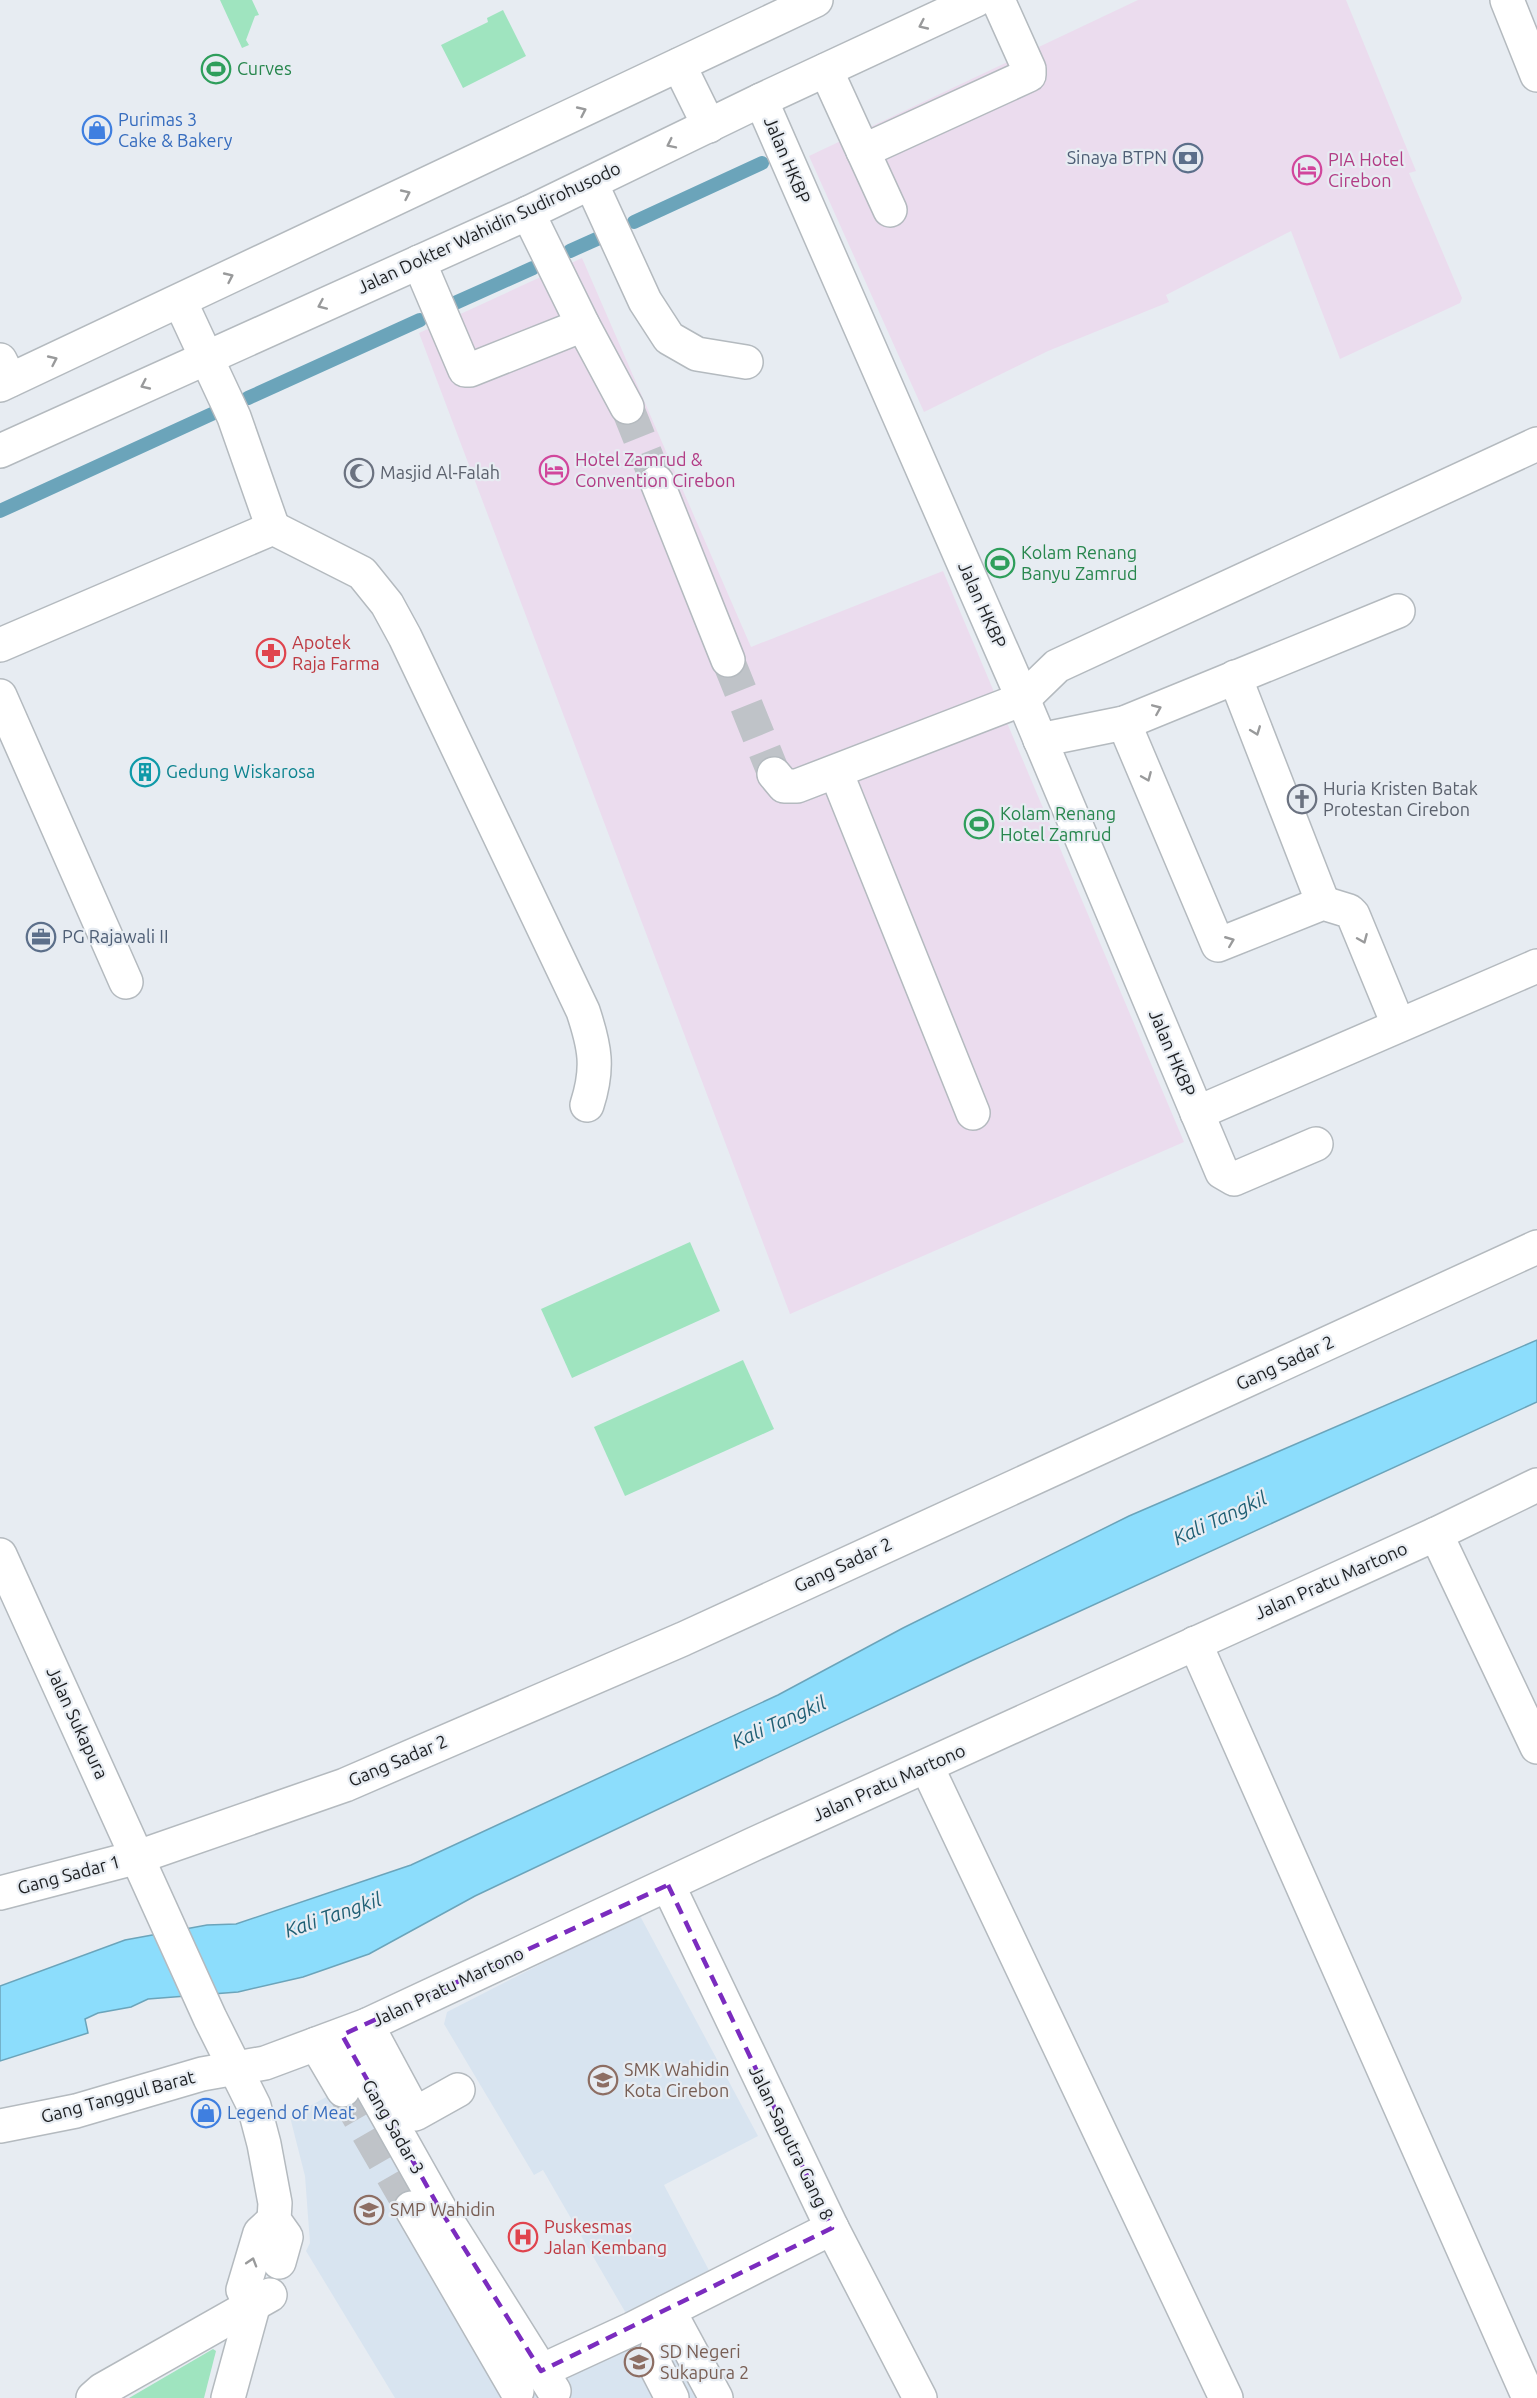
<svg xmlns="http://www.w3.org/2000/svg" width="1537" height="2398" font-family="Ubuntu,sans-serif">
<rect width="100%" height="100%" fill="#e7ecf2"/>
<g fill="#ebdcee">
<path d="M 1138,0 L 1346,0 L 1416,171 L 1409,173 L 1462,298 L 1460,303 L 1340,359 L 1291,231 L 1166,295 L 1169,302 L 1048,351 L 924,412 L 809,156 Z"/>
<path d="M 582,258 L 751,647 L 943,571 L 1184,1142 L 790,1314 L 419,333 Z"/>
</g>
<g fill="#d8e4f0">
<path d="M 639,1914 L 758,2136 L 664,2185 L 713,2278 L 631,2322 L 543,2170 L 534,2175 L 444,2024 L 447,2012 Z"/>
<path d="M 357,2080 L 532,2391 L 645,2331 L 683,2348 L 710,2398 L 395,2398 L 306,2251 L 310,2243 L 305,2176 L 290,2117 Z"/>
</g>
<g fill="#9fe4bf">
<path d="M 220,0 L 252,0 L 259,15 L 255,16 L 246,40 L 249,45 L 242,48 Z"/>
<path d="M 503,10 L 526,56 L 463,88 L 441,45 L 488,22 L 487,18 Z"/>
<path d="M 690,1242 L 720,1311 L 572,1378 L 541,1309 Z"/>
<path d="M 743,1360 L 774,1429 L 625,1496 L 594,1427 Z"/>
<path d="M 213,2349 L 216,2351 L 204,2398 L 129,2398 Z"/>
</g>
<path fill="#8cddfc" stroke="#6ba4ba" stroke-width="1.5" d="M 1537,1340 L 1537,1402 L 971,1661 L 475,1896 L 369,1954 L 303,1977 L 238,1992 L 148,1999 L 131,2007 L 98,2013 L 85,2019 L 88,2033 L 0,2061 L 0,1986 L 125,1940 L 207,1925 L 236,1924 L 411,1865 L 778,1695 L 903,1628 L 1129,1516 Z"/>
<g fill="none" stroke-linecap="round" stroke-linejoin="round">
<g stroke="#6ba4ba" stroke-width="14">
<path d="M 634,222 L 762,163"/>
<path d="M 570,251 L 599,238"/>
<path d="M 455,303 L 533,268"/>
<path d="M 248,398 L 420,320"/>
<path d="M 0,511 L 214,413"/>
</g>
<g stroke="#bfc3c8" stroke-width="33" stroke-dasharray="33 16" stroke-linecap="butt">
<path d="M 627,407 L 657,482"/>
<path d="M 728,660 L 774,774"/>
<path d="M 343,2090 L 411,2208"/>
</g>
<g stroke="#b4babf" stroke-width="36">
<g id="minor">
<path d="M 1507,0 L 1537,75"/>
<path d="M 826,70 L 863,151 L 1029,75 L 1029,69 L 998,0"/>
<path d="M 761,100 L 1023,699 L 1222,1172 L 1234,1179 L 1316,1144"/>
<path d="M 863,151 L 890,210"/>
<path d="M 591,183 L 645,301 L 669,338 L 697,354 L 746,362"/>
<path d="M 528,213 L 583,325 L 627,407"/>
<path d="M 419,262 L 465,370 L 470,370 L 583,325"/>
<path d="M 206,357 L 234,417 L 273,528"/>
<path d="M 0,360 L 10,380"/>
<path d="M 657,482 L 728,660"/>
<path d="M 0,645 L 273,528 L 362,573 L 387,604 L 405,637 L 583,1011 C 595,1047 599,1068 587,1105"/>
<path d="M 1235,677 L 1323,903"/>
<path d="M 0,696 L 126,982"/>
<path d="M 1124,723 L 1218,945 L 1323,903 L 1349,911 L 1353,915 L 1398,1024"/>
<path d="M 1040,740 L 1124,723 L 1398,611"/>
<path d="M 836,772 L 973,1113"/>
<path d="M 774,774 L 784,786 L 797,786 L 1023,699 L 1057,666 L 1537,444"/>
<path d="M 1197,1113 L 1537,966"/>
<path d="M 1436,1534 L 1537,1747"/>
<path d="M 0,1555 L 210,2018 L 254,2106 L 264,2144 L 275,2203 L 274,2220 L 286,2237 L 279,2262"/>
<path d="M 1195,1643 L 1529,2398"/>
<path d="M 927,1767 L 1226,2398"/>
<path d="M 668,1885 L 832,2228 L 920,2398"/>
<path d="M 0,1893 L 138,1857 L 345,1785 L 683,1639 L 1537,1247"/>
<path d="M 367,2025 L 415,2114 L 458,2090"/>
<path d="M 342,2035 L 441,2211 L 554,2391"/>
<path d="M 316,2044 L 343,2090"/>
<path d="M 0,2126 L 76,2111 L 202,2074 L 265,2063 L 367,2025 L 754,1844 L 1436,1534 L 1537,1485"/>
<path d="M 411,2208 L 517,2391"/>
<path d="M 669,2311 L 716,2398"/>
<path d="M 666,2312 L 654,2363 L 672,2398"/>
<path d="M 541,2371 L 632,2329 L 832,2228"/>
<path d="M 93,2398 L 102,2390 L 270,2295"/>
<path d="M 228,2398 L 253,2307 L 243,2290 L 260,2233 L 274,2220"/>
</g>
</g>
<g stroke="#b4babf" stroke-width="36">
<g id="major">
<path d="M 679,65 L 709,126"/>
<path d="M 180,301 L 206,357"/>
<path d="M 0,385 L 816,0"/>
<path d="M 0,451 L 528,213 L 761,100 L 976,0"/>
</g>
</g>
<use href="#minor" stroke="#fff" stroke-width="33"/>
<use href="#major" stroke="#fff" stroke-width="33"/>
</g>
<defs><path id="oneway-chevron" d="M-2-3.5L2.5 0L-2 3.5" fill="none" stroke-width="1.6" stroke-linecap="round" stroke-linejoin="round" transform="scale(1.5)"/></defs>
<g stroke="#999a9b">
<use href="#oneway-chevron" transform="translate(923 25) rotate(155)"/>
<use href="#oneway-chevron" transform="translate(582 111) rotate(-25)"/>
<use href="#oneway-chevron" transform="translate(671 144) rotate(154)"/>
<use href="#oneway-chevron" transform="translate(406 194) rotate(-25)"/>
<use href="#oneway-chevron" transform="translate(229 277) rotate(-25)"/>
<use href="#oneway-chevron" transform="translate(322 305) rotate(156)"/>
<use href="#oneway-chevron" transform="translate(53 360) rotate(-25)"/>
<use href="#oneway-chevron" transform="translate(145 385) rotate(155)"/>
<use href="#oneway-chevron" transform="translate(1157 709) rotate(-23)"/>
<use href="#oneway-chevron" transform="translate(1256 731) rotate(69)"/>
<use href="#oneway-chevron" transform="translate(1147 777) rotate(67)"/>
<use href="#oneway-chevron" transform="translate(1363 939) rotate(67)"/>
<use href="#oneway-chevron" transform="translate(1230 941) rotate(-22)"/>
<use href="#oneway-chevron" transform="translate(252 2262) rotate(-73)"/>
</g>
<path fill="none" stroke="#7b2cbf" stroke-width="4.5" stroke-dasharray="12 8" stroke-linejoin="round" d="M 668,1885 L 832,2228 L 541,2371 L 441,2211 L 342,2035 Z"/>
<defs>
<g id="stadium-ring" transform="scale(1.5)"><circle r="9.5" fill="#e7ecf2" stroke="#2e9e5b" stroke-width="1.5"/><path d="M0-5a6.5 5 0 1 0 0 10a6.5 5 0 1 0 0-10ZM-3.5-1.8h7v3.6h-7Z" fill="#2e9e5b"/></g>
<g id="shop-ring" transform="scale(1.5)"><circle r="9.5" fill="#e7ecf2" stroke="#3f7fe0" stroke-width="1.5"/><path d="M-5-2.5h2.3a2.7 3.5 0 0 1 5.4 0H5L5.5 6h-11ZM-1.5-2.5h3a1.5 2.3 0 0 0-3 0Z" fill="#3f7fe0"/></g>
<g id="bank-ring" transform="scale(1.5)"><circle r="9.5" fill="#e7ecf2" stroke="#5c6f8a" stroke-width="1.5"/><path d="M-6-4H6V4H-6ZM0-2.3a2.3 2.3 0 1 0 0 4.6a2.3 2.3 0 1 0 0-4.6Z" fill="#5c6f8a"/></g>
<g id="hotel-ring" transform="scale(1.5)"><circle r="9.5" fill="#e7ecf2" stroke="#d1479c" stroke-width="1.5"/><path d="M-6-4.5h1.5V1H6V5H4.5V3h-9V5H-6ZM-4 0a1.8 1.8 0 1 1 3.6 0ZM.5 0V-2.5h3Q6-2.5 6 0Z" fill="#d1479c"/></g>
<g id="mosque-ring" transform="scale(1.5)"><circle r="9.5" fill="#e7ecf2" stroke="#6b7280" stroke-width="1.5"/><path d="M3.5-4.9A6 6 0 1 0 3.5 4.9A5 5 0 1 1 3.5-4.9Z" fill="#6b7280"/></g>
<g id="pharmacy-ring" transform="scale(1.5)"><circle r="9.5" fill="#e7ecf2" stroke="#e0444e" stroke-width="1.5"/><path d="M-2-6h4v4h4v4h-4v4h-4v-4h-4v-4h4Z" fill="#e0444e"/></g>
<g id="building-ring" transform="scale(1.5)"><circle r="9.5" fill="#e7ecf2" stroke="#0f9aa8" stroke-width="1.5"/><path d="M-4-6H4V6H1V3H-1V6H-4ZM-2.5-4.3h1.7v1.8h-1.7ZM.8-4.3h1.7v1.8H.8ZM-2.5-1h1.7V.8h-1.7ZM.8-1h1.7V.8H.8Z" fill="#0f9aa8"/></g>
<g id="church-ring" transform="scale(1.5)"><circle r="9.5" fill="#e7ecf2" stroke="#6b7280" stroke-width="1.5"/><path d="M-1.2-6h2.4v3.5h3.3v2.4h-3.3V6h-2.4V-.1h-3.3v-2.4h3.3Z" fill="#6b7280"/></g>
<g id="office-ring" transform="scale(1.5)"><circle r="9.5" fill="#e7ecf2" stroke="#5c6f8a" stroke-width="1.5"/><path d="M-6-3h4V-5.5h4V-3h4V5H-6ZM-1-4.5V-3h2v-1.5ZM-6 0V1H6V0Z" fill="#5c6f8a"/></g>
<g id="school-ring" transform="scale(1.5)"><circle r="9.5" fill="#e7ecf2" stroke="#8d6e63" stroke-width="1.5"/><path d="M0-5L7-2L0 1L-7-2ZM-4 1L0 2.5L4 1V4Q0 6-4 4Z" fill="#8d6e63"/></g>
<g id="hospital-ring" transform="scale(1.5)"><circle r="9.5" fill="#e7ecf2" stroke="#e0444e" stroke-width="1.5"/><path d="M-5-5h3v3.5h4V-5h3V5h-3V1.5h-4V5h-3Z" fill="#e0444e"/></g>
</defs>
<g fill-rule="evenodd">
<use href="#stadium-ring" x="216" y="69"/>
<use href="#shop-ring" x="97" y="130"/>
<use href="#bank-ring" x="1188" y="158"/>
<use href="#hotel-ring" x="1307" y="170"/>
<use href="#hotel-ring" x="554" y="470"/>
<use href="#mosque-ring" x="359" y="473"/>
<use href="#stadium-ring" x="1000" y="563"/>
<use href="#pharmacy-ring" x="271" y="653"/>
<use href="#building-ring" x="145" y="772"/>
<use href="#church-ring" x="1302" y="799"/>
<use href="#stadium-ring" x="979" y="824"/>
<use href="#office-ring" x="41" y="937"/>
<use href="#school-ring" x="603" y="2080"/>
<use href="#shop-ring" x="206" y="2113"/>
<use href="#school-ring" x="369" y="2210"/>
<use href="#hospital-ring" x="523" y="2237"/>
<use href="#school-ring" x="639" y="2362"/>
</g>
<g text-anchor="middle" stroke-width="4.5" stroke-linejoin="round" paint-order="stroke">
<g font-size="18" fill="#27864d" stroke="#e7ecf2" text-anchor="start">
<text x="237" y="75">Curves</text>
<text x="1021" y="559">Kolam Renang<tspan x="1021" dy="21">Banyu Zamrud</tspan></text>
<text x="1000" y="820">Kolam Renang<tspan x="1000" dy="21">Hotel Zamrud</tspan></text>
</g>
<g font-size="18" fill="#366cbe" stroke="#e7ecf2" text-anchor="start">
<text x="118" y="126">Purimas 3<tspan x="118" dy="21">Cake &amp; Bakery</tspan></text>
<text x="227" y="2119">Legend of Meat</text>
</g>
<g font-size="18" fill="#4e5e75" stroke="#e7ecf2" text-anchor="end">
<text x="1167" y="164">Sinaya BTPN</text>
<text x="62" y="943" text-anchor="start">PG Rajawali II</text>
</g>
<g font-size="18" fill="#1d1f21" stroke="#e7ecf2">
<text transform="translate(787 160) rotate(67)" y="6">Jalan HKBP</text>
<text transform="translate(489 228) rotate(-25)" y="6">Jalan Dokter Wahidin Sudirohusodo</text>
<text transform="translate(982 605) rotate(66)" y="6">Jalan HKBP</text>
<text transform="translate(1172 1053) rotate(67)" y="6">Jalan HKBP</text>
<text transform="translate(1285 1363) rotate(-25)" y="6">Gang Sadar 2</text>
<text transform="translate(843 1565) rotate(-25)" y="6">Gang Sadar 2</text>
<text transform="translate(1331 1581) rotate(-24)" y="6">Jalan Pratu Martono</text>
<text transform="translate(77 1723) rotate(65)" y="6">Jalan Sukapura</text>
<text transform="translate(398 1761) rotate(-23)" y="6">Gang Sadar 2</text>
<text transform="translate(889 1783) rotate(-24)" y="6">Jalan Pratu Martono</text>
<text transform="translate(69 1875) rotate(-15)" y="6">Gang Sadar 1</text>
<text transform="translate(448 1987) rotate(-25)" y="6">Jalan Pratu Martono</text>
<text transform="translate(118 2097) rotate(-15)" y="6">Gang Tanggul Barat</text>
<text transform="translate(393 2127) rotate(60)" y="6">Gang Sadar 3</text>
<text transform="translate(791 2143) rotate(64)" y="6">Jalan Saputra Gang 8</text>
</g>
<g font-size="18" fill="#b23c85" stroke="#e7ecf2" text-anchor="start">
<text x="1328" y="166">PIA Hotel<tspan x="1328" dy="21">Cirebon</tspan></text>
<text x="575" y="466">Hotel Zamrud &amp;<tspan x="575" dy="21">Convention Cirebon</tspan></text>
</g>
<g font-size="18" fill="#5b616d" stroke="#e7ecf2" text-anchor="start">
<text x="380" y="479">Masjid Al-Falah</text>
<text x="1323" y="795">Huria Kristen Batak<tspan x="1323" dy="21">Protestan Cirebon</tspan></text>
</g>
<g font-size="18" fill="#be3a42" stroke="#e7ecf2" text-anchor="start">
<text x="292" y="649">Apotek<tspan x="292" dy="21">Raja Farma</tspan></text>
<text x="544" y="2233">Puskesmas<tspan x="544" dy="21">Jalan Kembang</tspan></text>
</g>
<g font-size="18" fill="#0d838f" stroke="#e7ecf2" text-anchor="start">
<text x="166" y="778">Gedung Wiskarosa</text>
</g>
<g font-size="18" fill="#785e54" stroke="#e7ecf2" text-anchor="start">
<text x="624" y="2076">SMK Wahidin<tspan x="624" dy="21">Kota Cirebon</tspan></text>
<text x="390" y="2216">SMP Wahidin</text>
<text x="660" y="2358">SD Negeri<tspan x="660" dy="21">Sukapura 2</tspan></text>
</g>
<g font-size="20" font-style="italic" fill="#1f5f74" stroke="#e7ecf2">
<text transform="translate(1220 1518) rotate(-25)" y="7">Kali Tangkil</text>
<text transform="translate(779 1722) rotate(-24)" y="7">Kali Tangkil</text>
<text transform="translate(333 1915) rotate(-19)" y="7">Kali Tangkil</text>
</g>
</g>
</svg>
